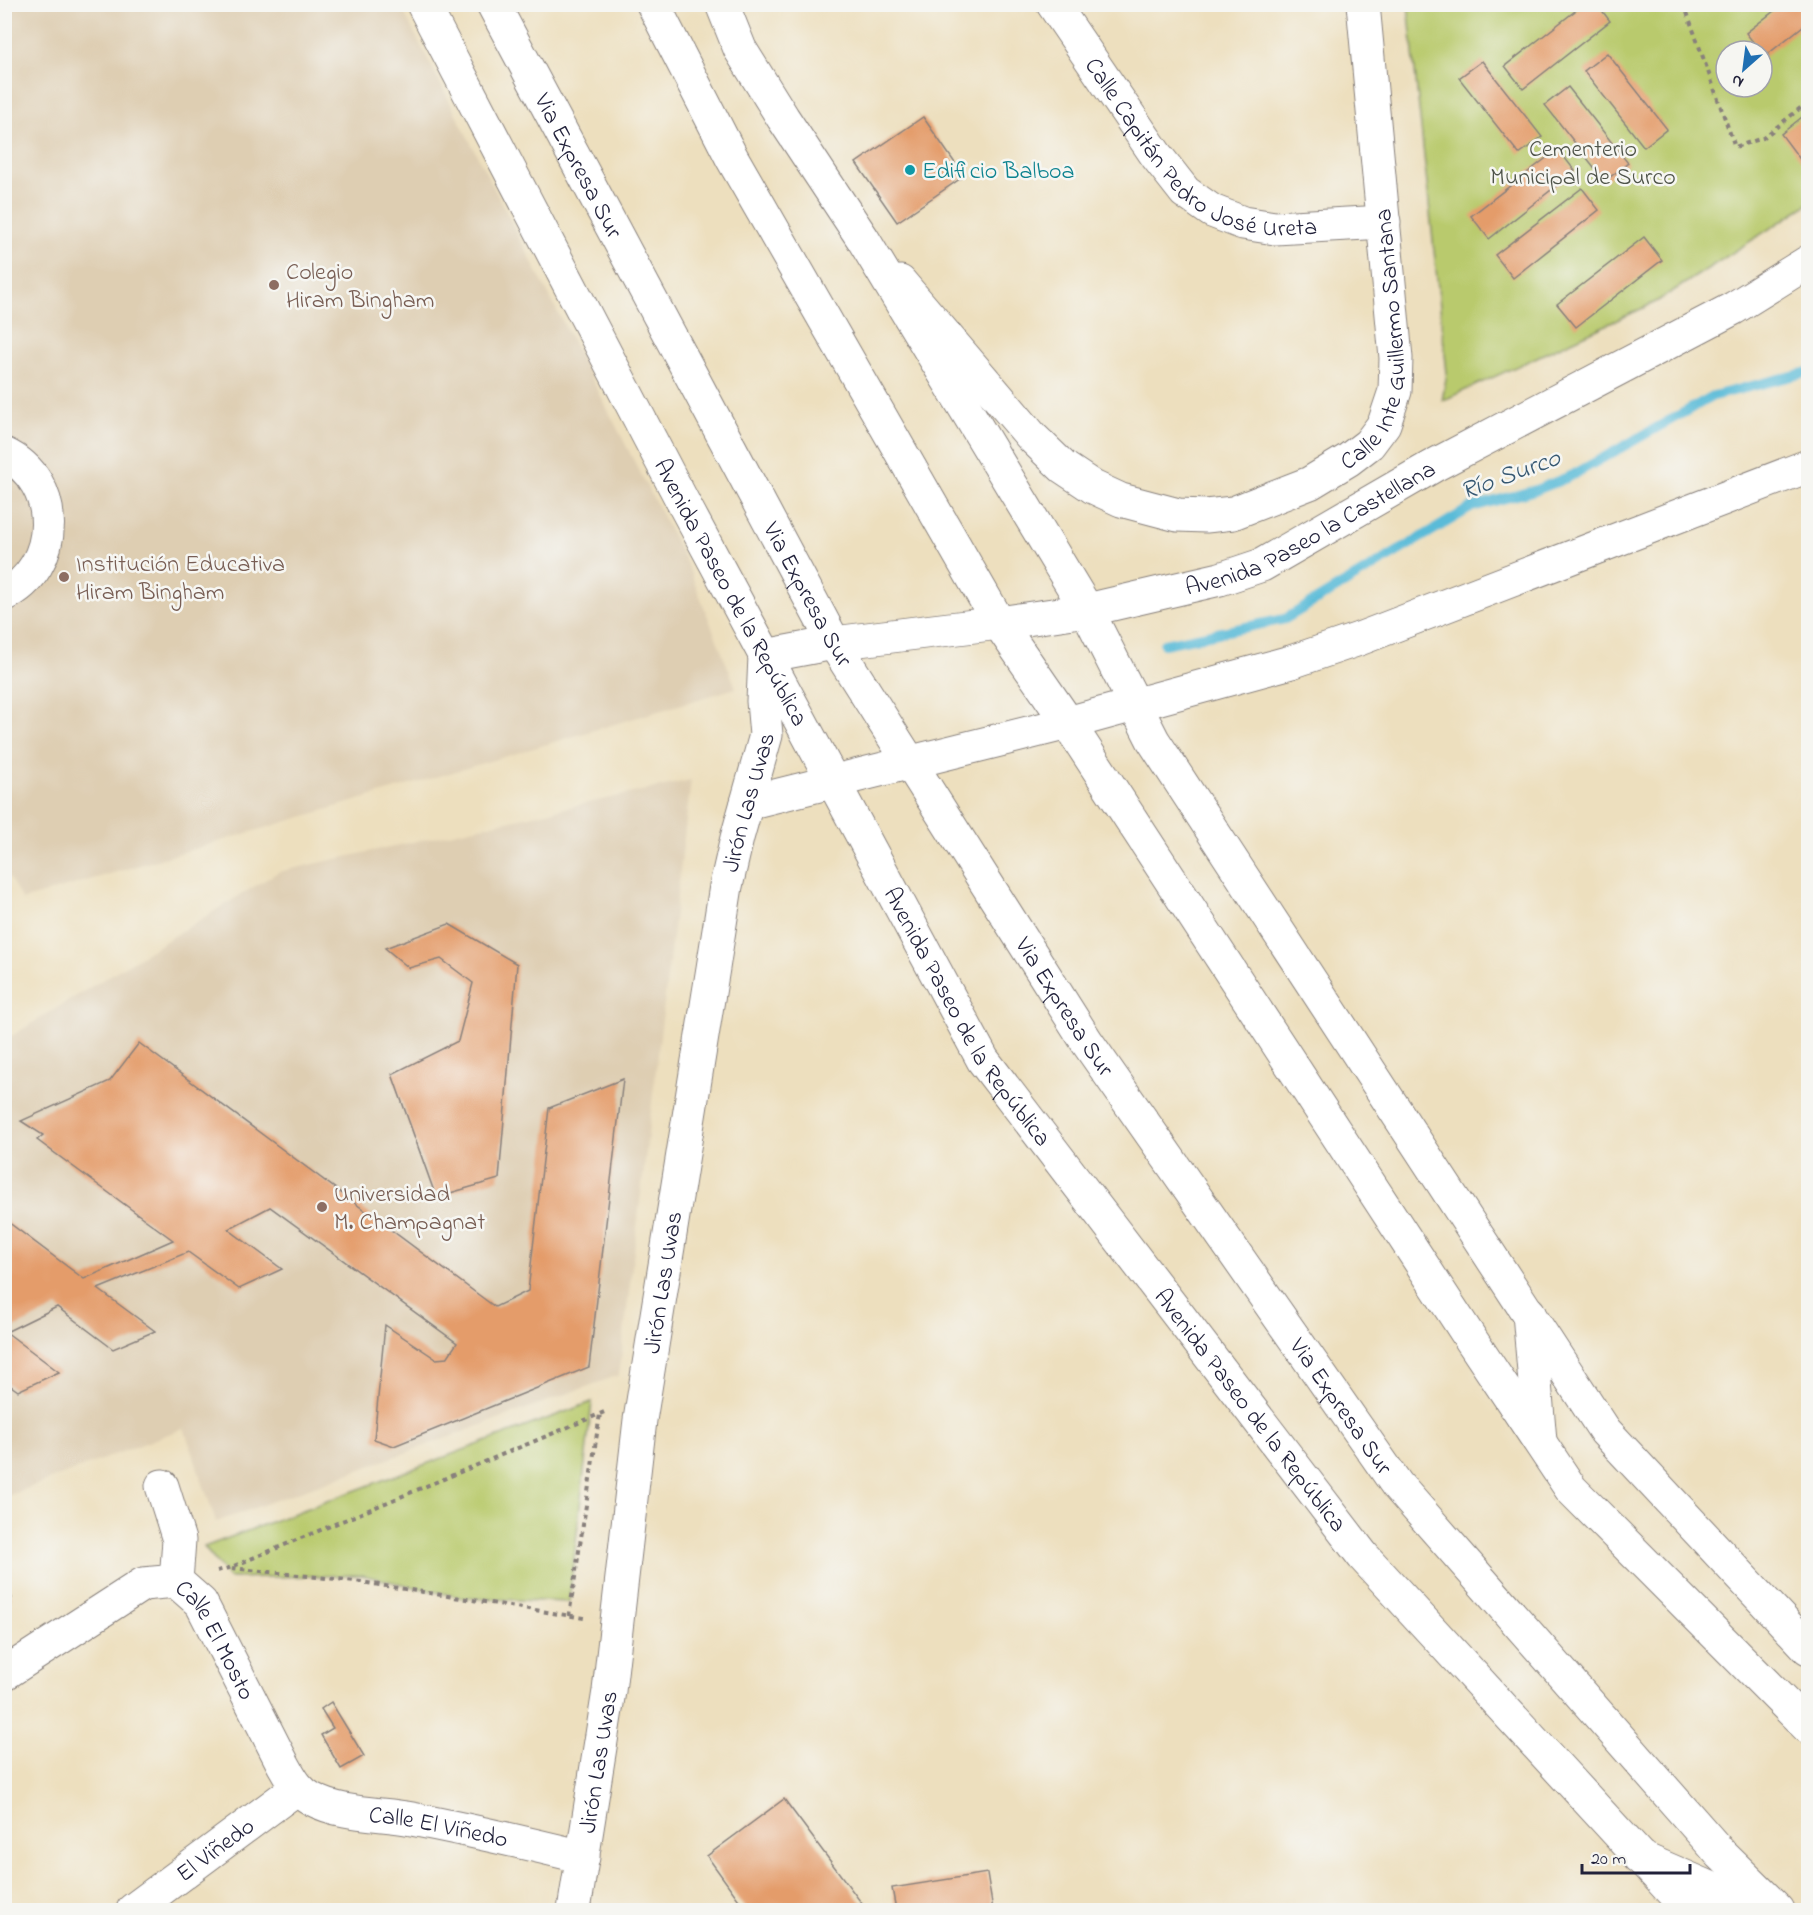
<svg xmlns="http://www.w3.org/2000/svg" width="1813" height="1915" font-family="'Indie Flower',sans-serif">
<rect width="100%" height="100%" fill="#f6f6f2"/>
<filter id="ink" filterUnits="userSpaceOnUse"><feTurbulence type="fractalNoise" baseFrequency=".0167" numOctaves="2"/><feDisplacementMap in="SourceGraphic" scale="12" xChannelSelector="R" yChannelSelector="G"/><feConvolveMatrix kernelMatrix="1 2 1 2 8 2 1 2 1" color-interpolation-filters="sRGB"/></filter>
<filter id="wash" filterUnits="userSpaceOnUse"><feTurbulence type="fractalNoise" baseFrequency=".008" numOctaves="4" result="noise"/><feDisplacementMap in="SourceGraphic" scale="24" xChannelSelector="R" yChannelSelector="G"/><feGaussianBlur stdDeviation="1.35" result="paint"/><feColorMatrix in="noise" values="0 0 0 0 0 0 0 0 0 0 0 0 0 0 0 0 0 1.4 0 .05"/><feComposite in="paint" operator="in"/></filter>
<g filter="url(#wash)">
<rect width="100%" height="100%" fill="#eddfbe"/>
<g fill="#deceb2">
<path d="M 4,5 L 400,5 L 688,566 L 736,688 L 22,900 L 4,868 Z"/>
<path d="M 691,780 L 619,1375 L 216,1522 L 184,1428 L 5,1497 L 5,1040 L 278,872 Z"/>
</g>
<g fill="#b9ca6d" stroke="#6e7654" stroke-width="1.5" fill-rule="evenodd">
<path d="M 1408,5 L 1808,5 L 1808,204 L 1656,302 L 1442,401 L 1447,373 ZM 1726,51 L 1762,51 L 1762,87 L 1726,87 Z"/>
<path d="M 592,1402 L 569,1602 L 463,1598 L 362,1575 L 229,1578 L 204,1547 Z"/>
</g>
<g fill="none" stroke-linecap="round" stroke-linejoin="round">
<path stroke="#5abbd8" stroke-width="10" d="M 1164,644 L 1285,619 L 1472,507 L 1536,490 L 1571,476 L 1713,396 L 1808,372"/>
</g>
<g id="blocks">
<g fill="#e49c6a">
<path d="M 1584,4 L 1597,4 L 1610,21 L 1523,89 L 1505,66 Z"/>
<path d="M 1783,4 L 1808,4 L 1808,22 L 1764,57 L 1762,51 L 1760,51 L 1746,33 Z"/>
<path d="M 1607,53 L 1667,129 L 1644,147 L 1584,71 Z"/>
<path d="M 1482,61 L 1542,137 L 1519,154 L 1459,78 Z"/>
<path d="M 1568,87 L 1628,163 L 1605,181 L 1545,105 Z"/>
<path d="M 923,117 L 964,176 L 897,222 L 856,163 Z"/>
<path d="M 1802,117 L 1808,126 L 1808,170 L 1781,134 Z"/>
<path d="M 1558,149 L 1575,171 L 1489,239 L 1471,216 Z"/>
<path d="M 1582,188 L 1599,210 L 1513,278 L 1495,255 Z"/>
<path d="M 1644,237 L 1662,260 L 1576,327 L 1557,304 Z"/>
<path d="M 449,924 L 517,964 L 499,1179 L 436,1197 L 392,1074 L 458,1041 L 473,983 L 441,959 L 409,968 L 385,948 Z"/>
<path d="M 139,1043 L 495,1307 L 528,1291 L 549,1108 L 623,1079 L 589,1367 L 394,1446 L 374,1439 L 385,1325 L 436,1359 L 447,1358 L 457,1343 L 270,1207 L 228,1229 L 282,1269 L 239,1289 L 188,1252 L 98,1289 L 155,1331 L 113,1349 L 57,1307 L 6,1332 L 59,1372 L 18,1391 L 4,1381 L 4,1219 L 84,1279 L 173,1240 L 37,1140 L 43,1135 L 21,1121 L 110,1081 Z"/>
<path d="M 4,1586 L 12,1598 L 4,1602 Z"/>
<path d="M 331,1702 L 364,1756 L 341,1769 L 321,1735 L 333,1728 L 321,1709 Z"/>
<path d="M 784,1799 L 866,1909 L 863,1910 L 746,1910 L 707,1856 Z"/>
<path d="M 987,1873 L 993,1910 L 896,1910 L 892,1888 Z"/>
</g>
</g>
</g>
<g filter="url(#ink)">
<use href="#blocks" fill-opacity="0" stroke="#88807c" stroke-width="1.5"/>
<g fill="none" stroke-linecap="round" stroke-linejoin="round">
<g stroke="#88807c" stroke-width="35">
<g id="minor">
<path id="s1" d="M 1053,4 L 1156,155 L 1185,192 L 1212,211 L 1243,223 L 1275,228 L 1384,222"/>
<path id="s2" d="M 900,282 L 1032,437 L 1063,467 L 1093,487 L 1121,500 L 1178,515 L 1206,516 L 1233,513 L 1310,483 L 1348,460 L 1369,444 L 1384,424 L 1395,391 L 1396,358 L 1363,4"/>
<path d="M 4,454 C 63,481 61,568 4,595"/>
<path d="M 747,803 L 1068,723 L 1291,662 L 1359,639 L 1808,466"/>
<path d="M 162,1486 L 179,1540 L 176,1581"/>
<path id="s3" d="M 176,1581 L 201,1603 L 283,1764 C 291,1778 297,1791 312,1799 C 342,1815 380,1813 412,1819 C 469,1830 526,1843 583,1857"/>
<path d="M 4,1674 L 143,1584 L 176,1581"/>
<path id="s4" d="M 133,1910 L 297,1788"/>
<path id="s5" d="M 574,1910 L 609,1691 L 640,1420 L 713,968 L 726,886 L 737,838 L 766,735 L 763,701 L 765,656 L 834,643 L 999,623 L 1087,610 L 1220,579 L 1262,565 L 1433,466 L 1734,308 L 1808,262"/>
</g>
</g>
<g stroke="#88807c" stroke-width="35">
<g id="major">
<path id="s6" d="M 423,4 L 686,508 L 983,1060 L 1363,1556 L 1689,1910"/>
<path d="M 722,4 L 740,49 L 783,118 L 863,239 L 1087,610 L 1153,740 L 1605,1431 L 1808,1648"/>
</g>
</g>
<g stroke="#88807c" stroke-width="35">
<g id="highway">
<path id="s7" d="M 493,4 L 834,643 L 1087,1042 L 1397,1485 L 1721,1854 L 1778,1910"/>
<path d="M 653,4 L 732,158 L 999,623 L 1068,723 L 1472,1341 L 1571,1489 L 1808,1727"/>
<path d="M 1529,1313 L 1540,1441"/>
<path d="M 1639,1857 L 1761,1910"/>
</g>
</g>
<g stroke="#88807c" stroke-width="4" stroke-dasharray="4.5 4.5" stroke-linecap="butt">
<path d="M 1684,4 L 1735,147 L 1763,138 L 1808,102"/>
<path d="M 232,1568 L 355,1581 L 584,1618"/>
<path d="M 217,1571 L 229,1568 L 607,1411"/>
<path d="M 569,1616 L 600,1414"/>
</g>
<use href="#minor" stroke="#fff" stroke-width="33"/>
<use href="#major" stroke="#fff" stroke-width="33"/>
<use href="#highway" stroke="#fff" stroke-width="33"/>
</g>
</g>
<circle fill="#0f9aa8" stroke="#f6f6f2" stroke-width="2" cx="910" cy="170" r="6"/>
<g fill="#8d6e63" stroke="#f6f6f2" stroke-width="2">
<circle cx="274" cy="285" r="6"/>
<circle cx="64" cy="577" r="6"/>
<circle cx="322" cy="1207" r="6"/>
</g>
<g text-anchor="middle" stroke-width="5" stroke-linejoin="round" paint-order="stroke">
<g font-size="24" fill="#22223b" stroke="#f6f6f2">
<text dy="8" stroke="none"><textPath href="#s1" startOffset="219">Calle Capitán Pedro José Ureta</textPath></text>
<text dy="8" stroke="none"><textPath href="#s7" startOffset="183">Via Expresa Sur</textPath></text>
<text dy="8" stroke="none"><textPath href="#s2" startOffset="686">Calle Inte Guillermo Santana</textPath></text>
<text dy="8" stroke="none"><textPath href="#s5" startOffset="1836">Avenida Paseo la Castellana</textPath></text>
<text dy="8" stroke="none"><textPath href="#s6" startOffset="664">Avenida Paseo de la República</textPath></text>
<text dy="8" stroke="none"><textPath href="#s7" startOffset="669">Via Expresa Sur</textPath></text>
<text dy="8" stroke="none"><textPath href="#s5" startOffset="1122">Jirón Las Uvas</textPath></text>
<text dy="8" stroke="none"><textPath href="#s7" startOffset="1155">Via Expresa Sur</textPath></text>
<text dy="8" stroke="none"><textPath href="#s6" startOffset="1150">Avenida Paseo de la República</textPath></text>
<text dy="8" stroke="none"><textPath href="#s5" startOffset="634">Jirón Las Uvas</textPath></text>
<text dy="8" stroke="none"><textPath href="#s7" startOffset="1641">Via Expresa Sur</textPath></text>
<text dy="8" stroke="none"><textPath href="#s6" startOffset="1636">Avenida Paseo de la República</textPath></text>
<text dy="8" stroke="none"><textPath href="#s3" startOffset="72">Calle El Mosto</textPath></text>
<text dy="8" stroke="none"><textPath href="#s5" startOffset="150">Jirón Las Uvas</textPath></text>
<text dy="8" stroke="none"><textPath href="#s3" startOffset="390">Calle El Viñedo</textPath></text>
<text dy="8" stroke="none"><textPath href="#s4" startOffset="102">El Viñedo</textPath></text>
</g>
<g font-size="24" fill="#4f544a" stroke="#f6f6f2">
<text x="1583" y="156">Cementerio<tspan x="1583" dy="28">Municipal de Surco</tspan></text>
</g>
<g font-size="24" fill="#0d838f" stroke="#f6f6f2" text-anchor="start">
<text x="922" y="178">Edificio Balboa</text>
</g>
<g font-size="24" fill="#785e54" stroke="#f6f6f2" text-anchor="start">
<text x="286" y="279">Colegio<tspan x="286" dy="28">Hiram Bingham</tspan></text>
<text x="76" y="571">Institución Educativa<tspan x="76" dy="28">Hiram Bingham</tspan></text>
<text x="334" y="1201">Universidad<tspan x="334" dy="28">M. Champagnat</tspan></text>
</g>
<g font-size="26" font-style="italic" fill="#365872" stroke="#f6f6f2">
<text transform="translate(1510 473) rotate(-20)" y="9">Río Surco</text>
</g>
</g>
<rect width="1813" height="1915" fill="none" stroke="#f6f6f2" stroke-width="24"/>
<g transform="translate(1744 69) rotate(208)"><circle r="28" fill="#f6f6f2" stroke="#a1a1a9" stroke-width="1.5"/>
<path d="M0-4.5L10 22L0 15L-10 22Z" fill="#1f6fb2"/>
<text y="-9" font-size="16" font-weight="bold" text-anchor="middle" fill="#22223b">N</text>
</g>
<path d="M1582 1864v9h108v-9" fill="none" stroke="#22223b" stroke-width="3"/>
<text x="1591" y="1864" font-size="18" fill="#22223b" stroke="#f6f6f2" stroke-width="4.5" paint-order="stroke">20 m</text>
</svg>
